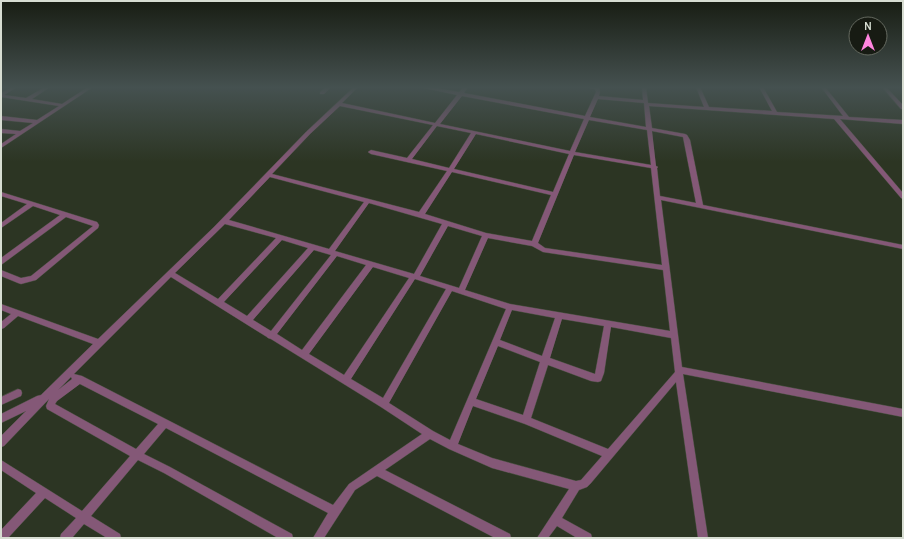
<svg xmlns="http://www.w3.org/2000/svg" width="904" height="539" font-family="Karla,sans-serif">
<rect width="100%" height="100%" fill="#2c3523"/>
<g fill="none" stroke-linecap="round" stroke-linejoin="round">
<g stroke="#47503f" stroke-width="1">
<g id="minor">
<path d="M 12,87 L 17,87 L 4,95 L 26,98 L 45,87 L 50,87 L 32,99 L 62,104 L 88,87 L 93,87 L 1,148 L 1,144 L 16,134 L 1,133 L 1,129 L 20,131 L 33,123 L 1,120 L 1,116 L 37,120 L 59,106 L 1,97 L 1,93 Z"/>
<path d="M 326,87 L 331,87 L 324,94 L 320,94 L 320,92 Z"/>
<path d="M 354,87 L 358,87 L 342,103 L 435,123 L 457,95 L 424,88 L 422,87 L 430,87 L 459,92 L 464,87 L 468,87 L 464,93 L 585,116 L 596,92 L 595,89 L 588,88 L 588,87 L 599,87 L 600,92 L 599,96 L 643,100 L 642,87 L 646,87 L 648,103 L 704,107 L 696,87 L 700,87 L 709,107 L 772,111 L 759,87 L 763,87 L 777,112 L 843,116 L 821,87 L 825,87 L 849,117 L 903,120 L 903,124 L 840,119 L 903,193 L 903,199 L 901,198 L 834,119 L 649,106 L 652,128 L 685,134 L 687,135 L 690,140 L 703,205 L 903,245 L 903,249 L 661,200 L 682,367 L 903,409 L 903,417 L 683,374 L 708,538 L 698,538 L 676,382 L 591,483 L 587,487 L 579,490 L 562,518 L 591,534 L 592,538 L 577,538 L 557,526 L 548,538 L 537,538 L 569,489 L 492,468 L 449,449 L 430,439 L 385,470 L 510,534 L 511,538 L 495,538 L 377,476 L 355,490 L 324,538 L 313,538 L 328,513 L 166,428 L 144,454 L 170,467 L 292,534 L 293,538 L 278,538 L 164,473 L 138,460 L 91,516 L 120,534 L 121,538 L 107,538 L 84,524 L 72,538 L 60,538 L 61,534 L 76,518 L 45,498 L 8,538 L 1,538 L 1,530 L 36,493 L 1,470 L 1,460 L 82,511 L 130,456 L 47,409 L 46,406 L 49,399 L 4,446 L 1,447 L 1,436 L 26,411 L 1,423 L 1,414 L 37,396 L 41,395 L 93,344 L 18,316 L 4,328 L 1,329 L 1,322 L 11,314 L 1,310 L 1,304 L 98,339 L 214,227 L 306,132 ZM 462,96 L 584,119 L 570,151 L 440,124 ZM 598,99 L 644,103 L 646,127 L 590,117 ZM 340,106 L 433,125 L 407,158 L 371,150 L 368,152 L 371,154 L 447,171 L 419,212 L 272,174 L 310,134 ZM 589,120 L 647,130 L 651,165 L 575,152 ZM 437,126 L 471,133 L 449,168 L 412,159 ZM 652,131 L 683,137 L 696,203 L 660,196 L 657,168 L 658,167 L 656,166 ZM 476,134 L 569,154 L 553,192 L 454,169 ZM 574,155 L 651,168 L 662,265 L 545,248 L 538,243 ZM 452,172 L 551,195 L 532,241 L 486,233 L 425,214 ZM 270,177 L 364,202 L 329,249 L 229,220 ZM 369,203 L 442,224 L 414,274 L 335,251 ZM 225,224 L 276,238 L 218,299 L 175,273 ZM 448,226 L 482,236 L 459,288 L 420,276 ZM 488,238 L 532,246 L 543,252 L 663,270 L 670,331 L 510,304 L 465,290 ZM 282,240 L 308,248 L 247,316 L 224,302 ZM 314,250 L 331,255 L 271,331 L 253,320 ZM 337,256 L 366,265 L 302,350 L 277,334 ZM 373,267 L 409,278 L 344,375 L 309,354 ZM 171,277 L 267,337 L 268,338 L 271,339 L 381,407 L 422,434 L 349,484 L 333,505 L 82,376 L 74,374 ZM 415,279 L 446,289 L 383,398 L 351,379 ZM 452,291 L 506,309 L 450,440 L 433,431 L 389,403 ZM 512,310 L 555,318 L 542,356 L 500,340 ZM 562,319 L 604,326 L 595,374 L 550,358 ZM 611,327 L 671,338 L 675,372 L 608,449 L 531,418 L 548,365 L 591,381 L 598,382 L 601,381 L 604,373 ZM 498,346 L 540,362 L 523,415 L 476,399 ZM 71,377 L 72,379 L 58,390 ZM 80,384 L 158,424 L 136,449 L 55,404 L 57,401 ZM 473,406 L 525,424 L 602,456 L 581,480 L 576,481 L 492,458 L 458,444 Z"/>
<path d="M 882,87 L 886,87 L 903,105 L 903,109 L 901,109 Z"/>
<path d="M 1,192 L 97,222 L 99,225 L 98,228 L 36,280 L 21,284 L 18,283 L 1,276 L 1,270 L 21,278 L 31,276 L 93,226 L 66,217 L 1,265 L 1,258 L 60,215 L 33,206 L 1,228 L 1,223 L 27,204 L 1,196 Z"/>
<path d="M 18,389 L 21,390 L 22,393 L 21,396 L 1,405 L 1,397 Z"/>
</g>
</g>
<use href="#minor" fill="#845877" fill-rule="evenodd"/>
</g>
<linearGradient id="sky" x2="0" y2="1"><stop stop-color="#181d13"/><stop offset="0.54" stop-color="#455150"/><stop offset="1" stop-color="#455150" stop-opacity="0"/></linearGradient>
<rect width="904" height="162" fill="url(#sky)"/>
<rect width="904" height="539" fill="none" stroke="#d7ddd2" stroke-width="4"/>
<g transform="translate(868 36)"><circle r="19" fill="#171b13" stroke="#64695f"/>
<path d="M0-3L7 15L0 10L-7 15Z" fill="#ff85df"/>
<text y="-6" font-size="11" font-weight="bold" text-anchor="middle" fill="#d7ddd2">N</text>
</g>
</svg>
